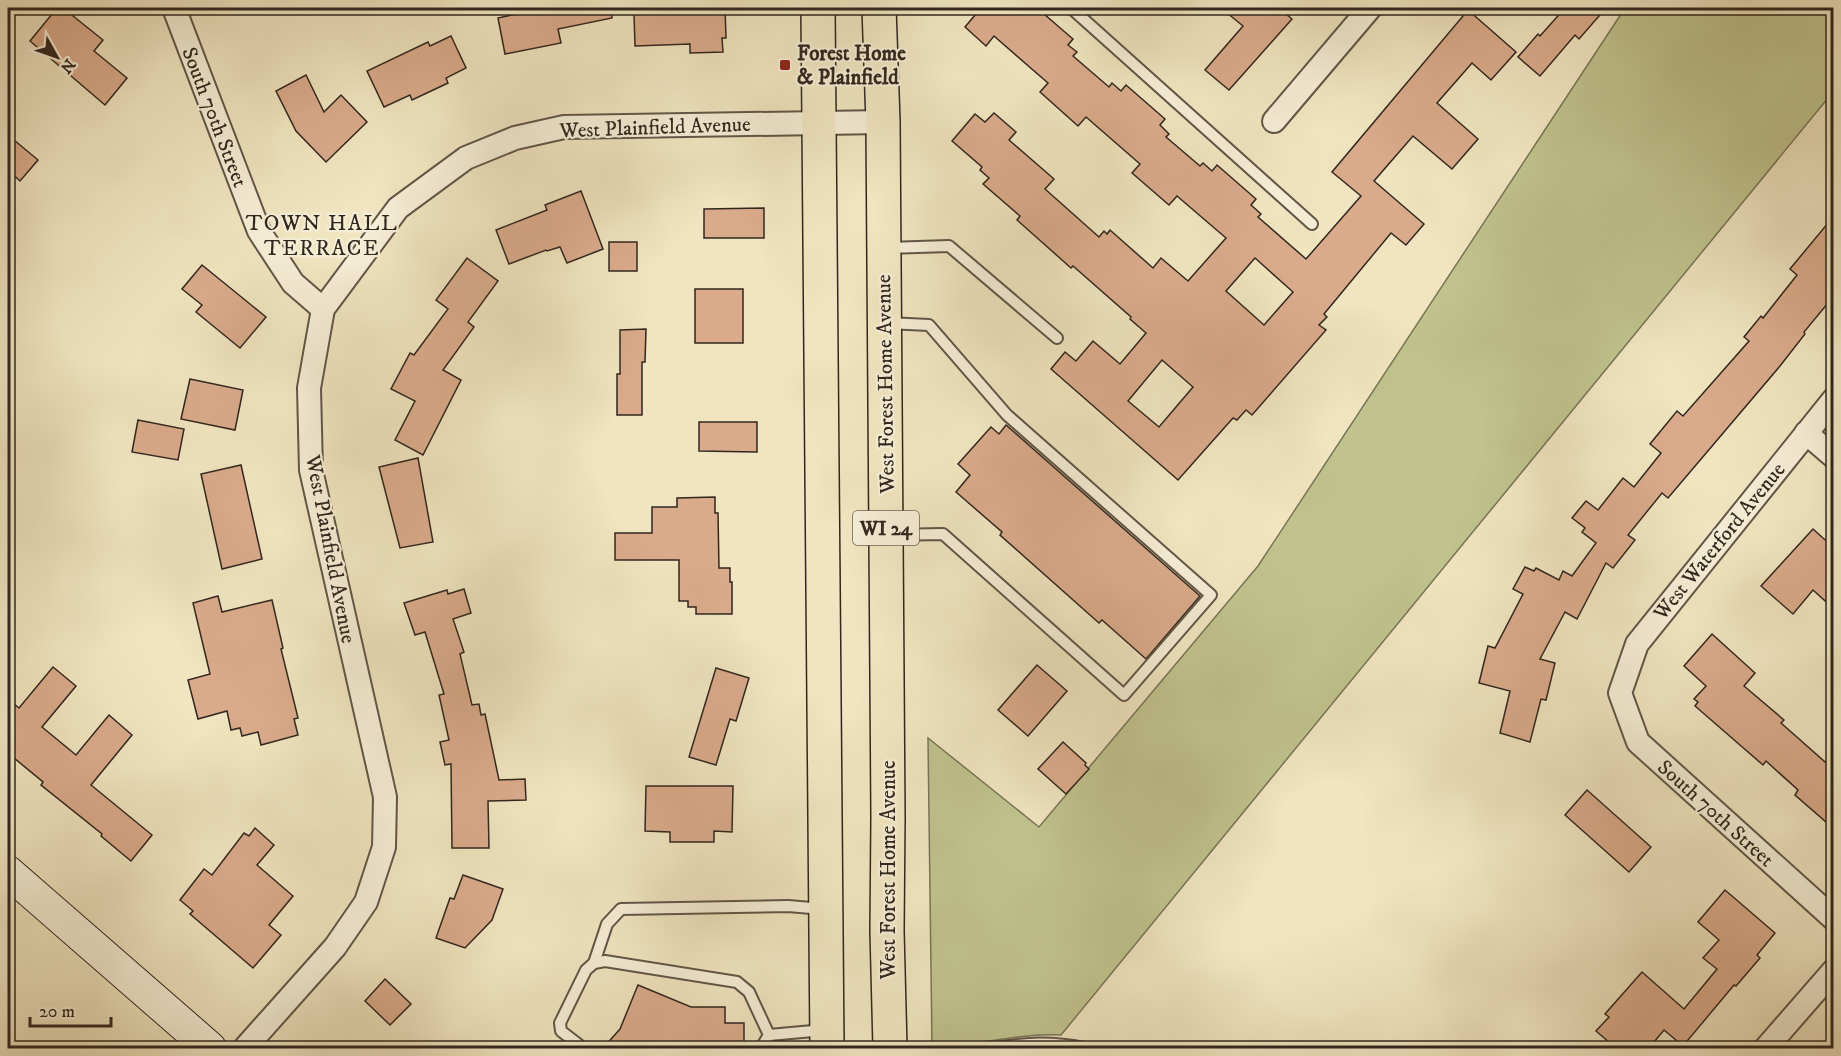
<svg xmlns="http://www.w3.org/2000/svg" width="1841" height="1056" font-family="'IM FELL DW Pica',serif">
<rect width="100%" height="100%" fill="#f0e5c0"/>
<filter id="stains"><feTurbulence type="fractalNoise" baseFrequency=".00333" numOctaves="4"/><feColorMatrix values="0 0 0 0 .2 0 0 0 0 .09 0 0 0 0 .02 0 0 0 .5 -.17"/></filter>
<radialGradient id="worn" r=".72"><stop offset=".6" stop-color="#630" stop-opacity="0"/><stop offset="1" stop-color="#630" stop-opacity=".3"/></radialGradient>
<path fill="#c0c38e" stroke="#787556" stroke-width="1.5" d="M 1625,8 L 1833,8 L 1833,92 L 1061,1035 C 1017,1033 976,1046 932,1047 L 928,738 L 1039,827 L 1258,566 Z"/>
<g fill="#daab8b" stroke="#31271f" stroke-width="1.5" fill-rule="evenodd">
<path d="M 57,8 L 63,8 L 103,40 L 94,51 L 127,78 L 105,105 L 30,41 Z"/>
<path d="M 520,8 L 611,8 L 612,18 L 558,29 L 561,43 L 505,54 L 498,18 L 521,13 Z"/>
<path d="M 661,8 L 725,8 L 726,38 L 722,38 L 723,52 L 690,53 L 690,44 L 635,46 L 634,14 L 661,13 Z"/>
<path d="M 981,8 L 1037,8 L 1073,39 L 1068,45 L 1077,52 L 1073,56 L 1109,87 L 1112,83 L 1121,91 L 1126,85 L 1165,119 L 1160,125 L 1169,134 L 1166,137 L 1200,166 L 1203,163 L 1212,171 L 1217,165 L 1256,199 L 1251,205 L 1261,214 L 1258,217 L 1306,259 L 1361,196 L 1332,172 L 1468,10 L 1516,52 L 1491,80 L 1472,63 L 1437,103 L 1478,139 L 1452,169 L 1413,136 L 1374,181 L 1424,224 L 1406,245 L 1391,233 L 1324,314 L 1327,317 L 1319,325 L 1326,330 L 1252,415 L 1246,410 L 1237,420 L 1233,418 L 1178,480 L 1051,369 L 1065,352 L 1076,361 L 1093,341 L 1120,364 L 1146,333 L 1130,319 L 1131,317 L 1073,266 L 1071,268 L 1017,220 L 1020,216 L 983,184 L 989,178 L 980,170 L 982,167 L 952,141 L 975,114 L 985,122 L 994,113 L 1016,132 L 1009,140 L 1054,179 L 1045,189 L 1099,237 L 1104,231 L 1107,234 L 1110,230 L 1153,268 L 1161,258 L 1188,281 L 1226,238 L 1177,196 L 1169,205 L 1132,173 L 1140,164 L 1086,117 L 1078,126 L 1040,92 L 1048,83 L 994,36 L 986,46 L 965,27 ZM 1255,258 L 1293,292 L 1264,325 L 1226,291 ZM 1162,360 L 1193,387 L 1159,427 L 1128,401 Z"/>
<path d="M 1221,8 L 1279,8 L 1292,19 L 1229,90 L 1205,70 L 1243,26 Z"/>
<path d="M 1565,8 L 1606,8 L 1579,39 L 1575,35 L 1540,76 L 1518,57 L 1538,34 L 1540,36 Z"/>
<path d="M 451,36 L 466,68 L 446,78 L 448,83 L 412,100 L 410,95 L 384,107 L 367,71 L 428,42 L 430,46 Z"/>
<path d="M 306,75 L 324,112 L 341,95 L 367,122 L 326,162 L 296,131 L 276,91 Z"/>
<path d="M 8,135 L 38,160 L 20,181 L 8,170 Z"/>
<path d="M 581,191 L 603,249 L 567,263 L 560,247 L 547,251 L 546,250 L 509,264 L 496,230 L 547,210 L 545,205 Z"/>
<path d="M 764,208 L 764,238 L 704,238 L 704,209 Z"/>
<path d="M 1833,217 L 1833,297 L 1804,332 L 1805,334 L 1780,366 L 1668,498 L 1662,493 L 1628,535 L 1635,540 L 1613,568 L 1606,563 L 1577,619 L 1565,612 L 1540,659 L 1555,663 L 1546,700 L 1541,699 L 1530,742 L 1500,733 L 1510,691 L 1479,683 L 1488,646 L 1495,648 L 1523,594 L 1513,589 L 1525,567 L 1534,571 L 1536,568 L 1559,580 L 1563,571 L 1572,576 L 1596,543 L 1582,532 L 1585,528 L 1572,518 L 1586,501 L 1598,510 L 1623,478 L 1634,487 L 1661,453 L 1650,444 L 1677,411 L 1683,416 L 1749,341 L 1744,337 L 1761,316 L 1763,318 L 1797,275 L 1790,269 Z"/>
<rect x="609" y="242" width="28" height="29"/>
<path d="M 467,258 L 498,281 L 468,322 L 474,327 L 443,370 L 461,380 L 423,455 L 395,440 L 415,401 L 391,389 L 410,353 L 414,355 L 448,309 L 436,300 Z"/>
<path d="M 202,265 L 266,317 L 240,348 L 196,312 L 202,305 L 182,289 Z"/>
<rect x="695" y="289" width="48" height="54"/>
<path d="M 646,329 L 645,362 L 642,362 L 642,415 L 617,415 L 617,374 L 620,374 L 620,330 Z"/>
<path d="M 190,379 L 243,390 L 235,430 L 181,419 Z"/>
<path d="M 138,420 L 184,429 L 178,460 L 132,452 Z"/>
<path d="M 699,422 L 757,422 L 757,452 L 699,451 Z"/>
<path d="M 1006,425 L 1200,596 L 1146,659 L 1102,620 L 1099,623 L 1000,535 L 1002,532 L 956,492 L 970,475 L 958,464 L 991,427 L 999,434 Z"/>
<path d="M 418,458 L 433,542 L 400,548 L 379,467 Z"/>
<path d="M 241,465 L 262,559 L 222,569 L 201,474 Z"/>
<path d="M 715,497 L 715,513 L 718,513 L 719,568 L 730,568 L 730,582 L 732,582 L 732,614 L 696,614 L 696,607 L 688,607 L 688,601 L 679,601 L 679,560 L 615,560 L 615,533 L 652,533 L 652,507 L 677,507 L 677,498 Z"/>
<path d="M 1813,529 L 1833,547 L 1833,608 L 1813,590 L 1793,614 L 1761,586 Z"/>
<path d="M 464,589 L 471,613 L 453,619 L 464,652 L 460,654 L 472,705 L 479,704 L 481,715 L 485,714 L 499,780 L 525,779 L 526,800 L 488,801 L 489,848 L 452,848 L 451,764 L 445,765 L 440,742 L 449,740 L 439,695 L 444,694 L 425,632 L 415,635 L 404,603 L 447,590 L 448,594 Z"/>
<path d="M 218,596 L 222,612 L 272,600 L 283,648 L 281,649 L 298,718 L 294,719 L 298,735 L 261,745 L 258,732 L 242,736 L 240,728 L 231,730 L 227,711 L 198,719 L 188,680 L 210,674 L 193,603 Z"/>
<path d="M 1712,634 L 1755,673 L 1744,686 L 1784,720 L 1781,723 L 1833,769 L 1833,828 L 1795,795 L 1798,790 L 1766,761 L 1763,765 L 1695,706 L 1698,702 L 1694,699 L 1706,686 L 1684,666 Z"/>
<path d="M 1037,665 L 1067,691 L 1028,736 L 998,710 Z"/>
<path d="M 53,667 L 76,686 L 42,727 L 76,755 L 109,715 L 132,735 L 91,785 L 152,835 L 131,861 L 101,836 L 102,834 L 41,785 L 43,782 L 8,753 L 8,699 L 19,708 Z"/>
<path d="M 716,668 L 749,678 L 736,721 L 730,719 L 716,765 L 689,757 Z"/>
<path d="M 1063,742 L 1086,763 L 1085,765 L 1089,769 L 1066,794 L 1038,769 Z"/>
<path d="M 646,786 L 733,786 L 732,832 L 714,831 L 714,842 L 670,842 L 670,832 L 645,831 Z"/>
<path d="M 1587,790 L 1651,847 L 1629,872 L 1565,815 Z"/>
<path d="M 255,828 L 274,845 L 257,865 L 293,896 L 269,925 L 281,935 L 253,968 L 190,914 L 193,911 L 180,900 L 204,869 L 212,875 L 244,833 L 249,836 Z"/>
<path d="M 463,875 L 503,889 L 492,920 L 465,948 L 436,938 L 450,898 L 454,899 Z"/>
<path d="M 1725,890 L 1775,933 L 1757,955 L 1760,958 L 1736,986 L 1734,985 L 1683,1046 L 1664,1030 L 1649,1048 L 1616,1048 L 1596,1031 L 1609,1017 L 1605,1014 L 1642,972 L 1684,1009 L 1717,969 L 1703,958 L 1719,940 L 1698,922 Z"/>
<path d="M 385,979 L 411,1004 L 390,1025 L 365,1001 Z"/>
<path d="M 638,985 L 691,1007 L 725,1007 L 725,1023 L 744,1023 L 744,1048 L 603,1048 L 620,1029 Z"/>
</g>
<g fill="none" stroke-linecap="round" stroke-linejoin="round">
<g stroke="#615647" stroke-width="14">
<g id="lane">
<path d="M 1071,8 L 1312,224"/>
<path d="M 887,248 L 949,246 L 1057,338"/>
<path d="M 887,323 L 929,325 L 1007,415 L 1211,595 L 1124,695 L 943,534 L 888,535"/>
<path d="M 594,963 L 607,924 L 621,909 L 788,906 L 823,909"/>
<path d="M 769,1035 L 824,1030"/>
<path d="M 583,1048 L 561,1031 L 560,1023 L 586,970 L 594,963 L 605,961 L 737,982 L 749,992 L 769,1035"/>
<path d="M 761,1048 L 769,1035"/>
<path d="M 993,1048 C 1029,1043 1049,1041 1085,1048"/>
</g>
</g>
<g stroke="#615647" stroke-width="26">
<g id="street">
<path d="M 174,8 L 259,231 L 293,283 L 323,309"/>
<path d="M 1274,121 L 1370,8"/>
<path d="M 1834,399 L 1637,644 L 1620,693 L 1638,742 L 1834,919"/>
<path d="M 1806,433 L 1834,457"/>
<path d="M 245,1048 L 335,947 L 366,902 L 384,847 L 385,797 L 311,470 L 309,388 L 323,309 L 398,208 L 466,158 L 515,138 L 564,127 L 883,122"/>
<path d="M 1766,1048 L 1834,970"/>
</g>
</g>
<g stroke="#31271f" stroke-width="34">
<path id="secondary" d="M 8,872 L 210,1048"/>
</g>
<g stroke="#31271f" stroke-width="36">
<g id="primary">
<path d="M 818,8 L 827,1048"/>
<path d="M 879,8 L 883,122 L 888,817 L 887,931 L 890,1048"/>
</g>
</g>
<use href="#lane" stroke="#f5eed6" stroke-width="10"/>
<use href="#street" stroke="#f5eed6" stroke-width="22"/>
<use href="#secondary" stroke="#f5eed6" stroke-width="32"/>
<use href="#primary" stroke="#f0e5c0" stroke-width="33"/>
</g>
<rect fill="#8f2418" stroke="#f5eed6" stroke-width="2" x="779" y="59" width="12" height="12" rx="3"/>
<g text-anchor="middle" stroke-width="4.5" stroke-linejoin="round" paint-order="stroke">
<rect fill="#f5eed6" stroke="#6c6356" stroke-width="1.5" x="853" y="511" width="66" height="34" rx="4.5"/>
<g font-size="20" font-weight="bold" fill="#31271f">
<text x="886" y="535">WI 24</text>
</g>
<g font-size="21" font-weight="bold" fill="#31271f" stroke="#f5eed6" text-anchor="start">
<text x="797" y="60">Forest Home<tspan x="797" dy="24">&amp; Plainfield</tspan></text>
</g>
<g font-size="21" fill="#31271f" stroke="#f5eed6">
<text transform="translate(215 117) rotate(69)" y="7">South 70th Street</text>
<text transform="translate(655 127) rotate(-2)" y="7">West Plainfield Avenue</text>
<text transform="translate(885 384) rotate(-91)" y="7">West Forest Home Avenue</text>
<text transform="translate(1719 541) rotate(-51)" y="7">West Waterford Avenue</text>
<text transform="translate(331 549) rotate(79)" y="7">West Plainfield Avenue</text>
<text transform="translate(1716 813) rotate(42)" y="7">South 70th Street</text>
<text transform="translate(888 870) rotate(-90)" y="7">West Forest Home Avenue</text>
</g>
<g font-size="22" letter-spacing="1.5" fill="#31271f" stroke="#f5eed6">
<text x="322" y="230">TOWN HALL<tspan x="322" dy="25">TERRACE</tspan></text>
</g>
</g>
<rect width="1841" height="1056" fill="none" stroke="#f0e5c0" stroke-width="30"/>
<rect x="9" y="9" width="1823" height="1038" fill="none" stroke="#31271f" stroke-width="3"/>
<rect x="15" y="15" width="1811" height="1026" fill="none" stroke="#31271f" stroke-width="1.5"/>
<g transform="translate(57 57) rotate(130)" stroke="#f5eed6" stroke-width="4.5" paint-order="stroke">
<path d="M0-4.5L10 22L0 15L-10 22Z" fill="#31271f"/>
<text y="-9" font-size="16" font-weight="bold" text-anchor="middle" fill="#31271f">N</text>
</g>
<path d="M30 1017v9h81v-9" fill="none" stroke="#31271f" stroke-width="3"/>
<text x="39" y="1017" font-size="18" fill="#31271f" stroke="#f5eed6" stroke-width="4.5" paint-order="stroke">20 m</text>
<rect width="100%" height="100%" filter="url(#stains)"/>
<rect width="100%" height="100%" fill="url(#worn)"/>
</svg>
